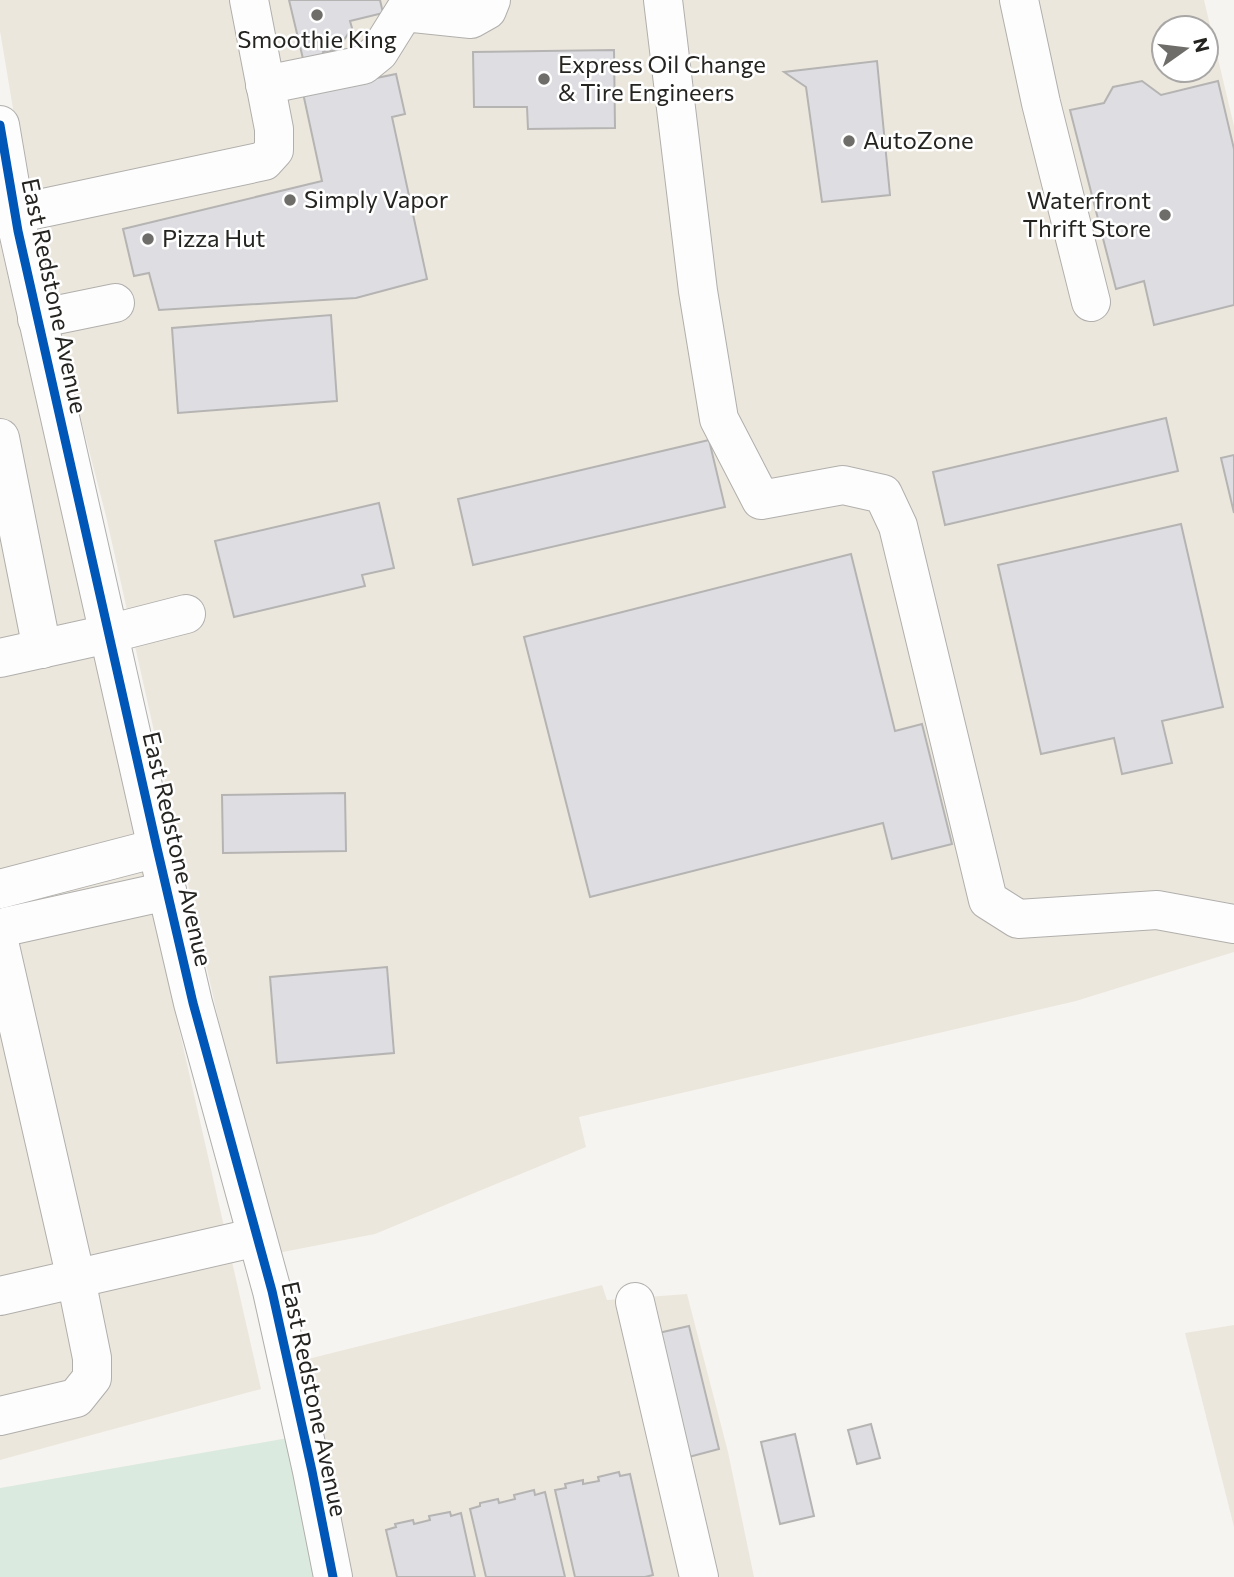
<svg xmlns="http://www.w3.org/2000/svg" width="1234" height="1577" font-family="Commissioner,sans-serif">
<rect width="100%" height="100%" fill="#f6f4f0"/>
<g fill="#ece7dd" fill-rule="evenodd">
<path d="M 0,0 L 1204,0 L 1234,126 L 1234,952 L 1076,1001 L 579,1117 L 586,1147 L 375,1234 L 278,1253 L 234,1090 L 106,516 L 44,277 L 33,228 L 0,31 ZM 1164,28 L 1206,28 L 1206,70 L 1164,70 Z"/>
<path d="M 0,242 L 261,1389 L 0,1460 Z"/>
<path d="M 602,1285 L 607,1300 L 687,1294 L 728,1452 L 754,1577 L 349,1577 L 304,1360 Z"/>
<path d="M 1234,1325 L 1234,1527 L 1185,1333 Z"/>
</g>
<path fill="#dbeade" d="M 288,1438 L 316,1577 L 0,1577 L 0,1488 Z"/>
<g fill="#dddde2" stroke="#b5b4b3" stroke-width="2">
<path d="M 289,0 L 380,0 L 383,13 L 350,21 L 352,28 L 337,50 L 323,52 L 324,58 L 304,63 Z"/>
<path d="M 614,50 L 615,128 L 528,129 L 527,107 L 474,107 L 473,52 Z"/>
<path d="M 877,61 L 890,195 L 822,202 L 806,87 L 784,72 Z"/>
<path d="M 396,74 L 405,114 L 392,117 L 427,279 L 356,298 L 159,310 L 149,273 L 134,276 L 123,229 L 322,181 L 303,93 Z"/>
<path d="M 1142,81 L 1161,95 L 1218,81 L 1234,149 L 1234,305 L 1154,325 L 1144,281 L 1116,289 L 1070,110 L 1104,103 L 1113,87 Z"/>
<path d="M 331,315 L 337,401 L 178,413 L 172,328 Z"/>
<path d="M 1166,418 L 1178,471 L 945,525 L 933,472 Z"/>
<path d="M 709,440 L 725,507 L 473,565 L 458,499 Z"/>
<path d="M 1234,455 L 1234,513 L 1221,458 Z"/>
<path d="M 379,503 L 394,568 L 362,575 L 365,586 L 234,617 L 215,541 Z"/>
<path d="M 1181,524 L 1223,707 L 1162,721 L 1172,763 L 1122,774 L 1114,738 L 1041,754 L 998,565 Z"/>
<path d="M 851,554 L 895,731 L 922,724 L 952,844 L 892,859 L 883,823 L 590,897 L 524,637 Z"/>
<path d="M 345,793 L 346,851 L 223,853 L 222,795 Z"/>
<path d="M 387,967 L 394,1053 L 277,1063 L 270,977 Z"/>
<path d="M 689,1326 L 719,1449 L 685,1458 L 654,1334 Z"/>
<path d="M 871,1424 L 880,1458 L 857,1464 L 848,1430 Z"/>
<path d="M 795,1434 L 814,1516 L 780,1524 L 761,1442 Z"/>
<path d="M 619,1472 L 620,1476 L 630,1474 L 653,1575 L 645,1577 L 575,1577 L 555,1490 L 566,1488 L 565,1484 L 583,1480 L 583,1484 L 599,1481 L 598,1477 Z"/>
<path d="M 534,1490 L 535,1495 L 545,1492 L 565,1577 L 486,1577 L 470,1509 L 480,1506 L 480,1503 L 498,1499 L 499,1503 L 515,1499 L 514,1495 Z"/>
<path d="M 450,1512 L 451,1516 L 461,1513 L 475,1577 L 397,1577 L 386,1530 L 396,1527 L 395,1524 L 413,1520 L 414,1524 L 430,1520 L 429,1516 Z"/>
</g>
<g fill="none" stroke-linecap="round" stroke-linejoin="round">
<g stroke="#b0afac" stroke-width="40">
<g id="minor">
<path d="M 663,0 L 698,291 L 719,419 L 761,500 L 843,485 L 883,494 L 898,526 L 988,900 L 1018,919 L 1157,910 L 1234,924"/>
<path d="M 1019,0 L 1041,103 L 1091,302"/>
<path d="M 265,85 L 363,65 L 379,52 L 404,12 L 471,19 L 487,10 L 491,0"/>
<path d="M 0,125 L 18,231 L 157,848 L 193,1003 L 272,1291 L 312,1471 L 333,1577"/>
<path d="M 15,214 L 264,161 L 274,150 L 274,129 L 249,0"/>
<path d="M 37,319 L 115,303"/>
<path d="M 0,438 L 42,649"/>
<path d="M 0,658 L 108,634 L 186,614"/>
<path d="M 0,889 L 157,848"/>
<path d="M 0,928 L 167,891"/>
<path d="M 0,946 L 76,1279 L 92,1358 L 92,1378 L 76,1398 L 0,1416"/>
<path d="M 0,1296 L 257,1237"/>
<path d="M 635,1302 L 699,1577"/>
</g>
</g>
<use href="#minor" stroke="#fefdfd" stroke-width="38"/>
<g stroke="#fff" stroke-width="13">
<path id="cycleway" d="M 0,125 L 18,231 L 157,848 L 193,1003 L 272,1291 L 312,1471 L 333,1577"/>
</g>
<use href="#cycleway" stroke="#0057b8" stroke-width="9"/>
</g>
<g fill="#6e6d69" stroke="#fff" stroke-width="2.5">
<circle cx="317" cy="15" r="7"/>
<circle cx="544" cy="79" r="7"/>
<circle cx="849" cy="141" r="7"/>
<circle cx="290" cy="200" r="7"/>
<circle cx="1165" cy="215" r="7"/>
<circle cx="148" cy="239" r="7"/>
</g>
<g text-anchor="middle" stroke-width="5" stroke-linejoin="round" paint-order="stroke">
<g font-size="24" fill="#252421" stroke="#fff" text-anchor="start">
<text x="317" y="48" text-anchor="middle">Smoothie King</text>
<text x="558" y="73">Express Oil Change<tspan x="558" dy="28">&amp; Tire Engineers</tspan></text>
<text x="863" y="149">AutoZone</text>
<text x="304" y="208">Simply Vapor</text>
<text x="1151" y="209" text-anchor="end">Waterfront<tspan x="1151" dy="28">Thrift Store</tspan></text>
<text x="162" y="247">Pizza Hut</text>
</g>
<g font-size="24" fill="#252421" stroke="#fff">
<text transform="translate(54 296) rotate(78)" y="8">East Redstone Avenue</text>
<text transform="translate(177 849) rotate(77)" y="8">East Redstone Avenue</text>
<text transform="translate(314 1399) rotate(78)" y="8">East Redstone Avenue</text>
</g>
</g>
<g transform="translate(1185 49) rotate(76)"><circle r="33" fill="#ffffff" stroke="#a8a7a6" stroke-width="2"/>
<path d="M0-5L12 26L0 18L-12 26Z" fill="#6e6d69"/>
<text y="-10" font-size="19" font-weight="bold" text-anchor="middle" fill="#252421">N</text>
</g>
</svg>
